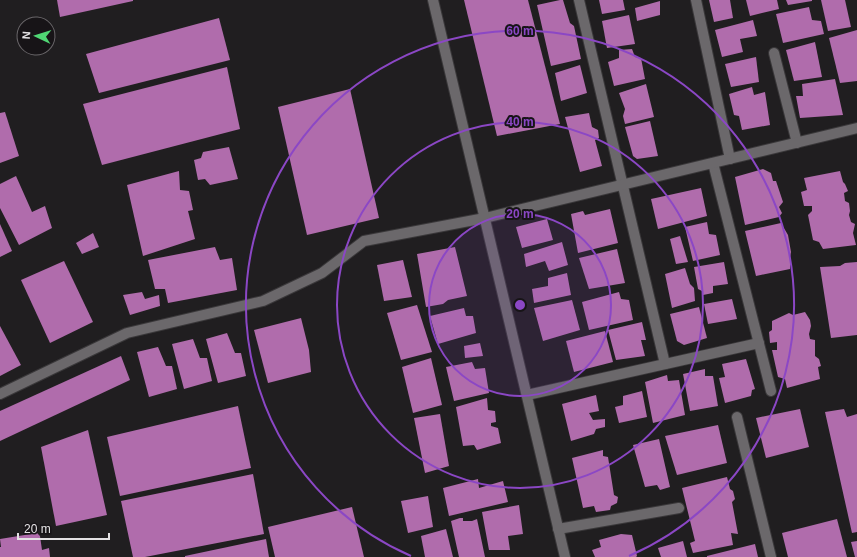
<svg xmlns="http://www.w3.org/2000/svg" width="857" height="557" font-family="Helvetica,sans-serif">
<rect width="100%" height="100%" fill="#201e20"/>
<g fill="#b06cac">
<path d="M 57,0 L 133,0 L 133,1 L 60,17 Z"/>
<path d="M 464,0 L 528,0 L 560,124 L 497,136 Z"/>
<path d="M 560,0 L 563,0 L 570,23 L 574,26 L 581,59 L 551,66 L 537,5 Z"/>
<path d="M 599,0 L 623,0 L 625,10 L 602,14 Z"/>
<path d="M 709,0 L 730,0 L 733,18 L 714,22 Z"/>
<path d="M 746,0 L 777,0 L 779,9 L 750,16 Z"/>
<path d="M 786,0 L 812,0 L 812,1 L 788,5 Z"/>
<path d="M 821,0 L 845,0 L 851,27 L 828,31 Z"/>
<path d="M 660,1 L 660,15 L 637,21 L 635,8 Z"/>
<path d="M 809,7 L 812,20 L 821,21 L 824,34 L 783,43 L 776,14 Z"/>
<path d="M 629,15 L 635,44 L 607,48 L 602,21 Z"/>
<path d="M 219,18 L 230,60 L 99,93 L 86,54 Z"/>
<path d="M 753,20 L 757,36 L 740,39 L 743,52 L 722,57 L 715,30 Z"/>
<path d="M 857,30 L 857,81 L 840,83 L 829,38 Z"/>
<path d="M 815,42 L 822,77 L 794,81 L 786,50 Z"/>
<path d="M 632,49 L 635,57 L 641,58 L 645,79 L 614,86 L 608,62 L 619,58 L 619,50 Z"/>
<path d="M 756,57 L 759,82 L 731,87 L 725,64 Z"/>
<path d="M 580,65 L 587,93 L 561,101 L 555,73 Z"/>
<path d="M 227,67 L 240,129 L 102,165 L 83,104 Z"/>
<path d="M 835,79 L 843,115 L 800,118 L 796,96 L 803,96 L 802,84 Z"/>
<path d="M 646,84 L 654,117 L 625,124 L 623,116 L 625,109 L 619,93 Z"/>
<path d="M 752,87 L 754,95 L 765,92 L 770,125 L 742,130 L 739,116 L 734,115 L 729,94 Z"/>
<path d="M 350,89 L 379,218 L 307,235 L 278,107 Z"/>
<path d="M 5,112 L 19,156 L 0,163 L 0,113 Z"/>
<path d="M 589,113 L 592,127 L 598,130 L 599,138 L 595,140 L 602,166 L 580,172 L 565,117 Z"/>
<path d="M 650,121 L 658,156 L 637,159 L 633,156 L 625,127 Z"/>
<path d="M 229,147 L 238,179 L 210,185 L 205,179 L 198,180 L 194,160 L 201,158 L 203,152 Z"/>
<path d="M 763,169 L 771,173 L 773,181 L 776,181 L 783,202 L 779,207 L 782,213 L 779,217 L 745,225 L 735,177 Z"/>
<path d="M 179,171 L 180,190 L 189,191 L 193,210 L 188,211 L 195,239 L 143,256 L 127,185 Z"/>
<path d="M 840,171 L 843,182 L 845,184 L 848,191 L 844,193 L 845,201 L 849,203 L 850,211 L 849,215 L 851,222 L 855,224 L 853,233 L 856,245 L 823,249 L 819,242 L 813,240 L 808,215 L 812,211 L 812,206 L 804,206 L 801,192 L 807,190 L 804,178 Z"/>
<path d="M 16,176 L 32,212 L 45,206 L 52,228 L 19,245 L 0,208 L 0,184 Z"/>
<path d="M 701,188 L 707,216 L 658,229 L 651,199 Z"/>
<path d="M 610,209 L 618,243 L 578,253 L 571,214 L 583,211 L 585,215 Z"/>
<path d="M 547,219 L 553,240 L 522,248 L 516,227 Z"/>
<path d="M 707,222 L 709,234 L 716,235 L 720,255 L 693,261 L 685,227 Z"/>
<path d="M 781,223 L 788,235 L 791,252 L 790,257 L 790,269 L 756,276 L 745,231 Z"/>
<path d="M 0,224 L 12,251 L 0,257 Z"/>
<path d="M 93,233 L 99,247 L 82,254 L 76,243 Z"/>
<path d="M 680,236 L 688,262 L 676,264 L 670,239 Z"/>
<path d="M 562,242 L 568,265 L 549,271 L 545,261 L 526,267 L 524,254 Z"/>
<path d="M 215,247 L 220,260 L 232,258 L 237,290 L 168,303 L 165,289 L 155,289 L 148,260 Z"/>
<path d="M 455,247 L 467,296 L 448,300 L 443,304 L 426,307 L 417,254 Z"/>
<path d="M 617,249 L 625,283 L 589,289 L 579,258 Z"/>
<path d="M 403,260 L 412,297 L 384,301 L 377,265 Z"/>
<path d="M 64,261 L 93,322 L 50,343 L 21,280 Z"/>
<path d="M 724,262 L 728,284 L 713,286 L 713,293 L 703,295 L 702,291 L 698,289 L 694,267 Z"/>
<path d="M 857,262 L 857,335 L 831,338 L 820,267 L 840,266 L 845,263 Z"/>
<path d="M 685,268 L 690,284 L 694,288 L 695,301 L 672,308 L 665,274 Z"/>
<path d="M 567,273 L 571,295 L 534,303 L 532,289 L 548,286 L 548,278 Z"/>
<path d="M 142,292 L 145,299 L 159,295 L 160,306 L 130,315 L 123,295 Z"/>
<path d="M 619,292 L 621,299 L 629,300 L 633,320 L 589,330 L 582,302 Z"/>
<path d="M 732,299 L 737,319 L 708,324 L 704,304 Z"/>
<path d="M 572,300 L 580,330 L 543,341 L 534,308 Z"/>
<path d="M 417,305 L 432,352 L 401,360 L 387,313 Z"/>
<path d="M 699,307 L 707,338 L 684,345 L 677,341 L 670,314 Z"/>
<path d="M 464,308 L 466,316 L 473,316 L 476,333 L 438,344 L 430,316 Z"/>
<path d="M 805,312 L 810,320 L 811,326 L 809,334 L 810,339 L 815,340 L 815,356 L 819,359 L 821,366 L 818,367 L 820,379 L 787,388 L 785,379 L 778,377 L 772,350 L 777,350 L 777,342 L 770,343 L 769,332 L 772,330 L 772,321 L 789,313 L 793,315 Z"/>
<path d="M 301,318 L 309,350 L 311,372 L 268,383 L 254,330 Z"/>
<path d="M 642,322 L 646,340 L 641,340 L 645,356 L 616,360 L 608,330 Z"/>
<path d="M 0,326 L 21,365 L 0,376 Z"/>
<path d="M 605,331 L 613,362 L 574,372 L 566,341 Z"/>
<path d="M 227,333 L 235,353 L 241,353 L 246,376 L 218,383 L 206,339 Z"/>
<path d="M 193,339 L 200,358 L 207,358 L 212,381 L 184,389 L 172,344 Z"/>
<path d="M 480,343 L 483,356 L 465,358 L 464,346 Z"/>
<path d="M 158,347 L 166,366 L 172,366 L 177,389 L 149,397 L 137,352 Z"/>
<path d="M 121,356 L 130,380 L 0,441 L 0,411 Z"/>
<path d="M 431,358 L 442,405 L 413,413 L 402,367 Z"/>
<path d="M 746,359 L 755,389 L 752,390 L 751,396 L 725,403 L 719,378 L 725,377 L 722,364 Z"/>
<path d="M 472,362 L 475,369 L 485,368 L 489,393 L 454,401 L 446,367 Z"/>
<path d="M 705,369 L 705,376 L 713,376 L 718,406 L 690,411 L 683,374 Z"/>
<path d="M 667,375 L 668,381 L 679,380 L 685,415 L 653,423 L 645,382 Z"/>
<path d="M 642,391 L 647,417 L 619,423 L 615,407 L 623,405 L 623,396 Z"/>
<path d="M 596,395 L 599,411 L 589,413 L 593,420 L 605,419 L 605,427 L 596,429 L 594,434 L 571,441 L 562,404 Z"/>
<path d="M 487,398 L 488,410 L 495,411 L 496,422 L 491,423 L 491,426 L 498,428 L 501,443 L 477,450 L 474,445 L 463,446 L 456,407 Z"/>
<path d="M 238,406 L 251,468 L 120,496 L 107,437 Z"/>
<path d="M 800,409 L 809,447 L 766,458 L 756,418 Z"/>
<path d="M 844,409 L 847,417 L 857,414 L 857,532 L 852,533 L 825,412 Z"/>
<path d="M 440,414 L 449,466 L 425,473 L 414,418 Z"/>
<path d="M 718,425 L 727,463 L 677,475 L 665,436 Z"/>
<path d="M 88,430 L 107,515 L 56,526 L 41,447 Z"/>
<path d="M 659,439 L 670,487 L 660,490 L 657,485 L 645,487 L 633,445 Z"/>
<path d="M 603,450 L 603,456 L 608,457 L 614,495 L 618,497 L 617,503 L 611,506 L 610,510 L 596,512 L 594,506 L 583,508 L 572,458 Z"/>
<path d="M 253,474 L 264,534 L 145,557 L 133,557 L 121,501 Z"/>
<path d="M 727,477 L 730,489 L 733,491 L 735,499 L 732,502 L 738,534 L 731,533 L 733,545 L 693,553 L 690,543 L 695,541 L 682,488 Z"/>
<path d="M 478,479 L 479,488 L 503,481 L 508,502 L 449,516 L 443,488 Z"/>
<path d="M 428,496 L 433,527 L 408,533 L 401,501 Z"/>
<path d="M 519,505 L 523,534 L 508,536 L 510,550 L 489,550 L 482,512 Z"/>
<path d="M 352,507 L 364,557 L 275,557 L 268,527 Z"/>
<path d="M 460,518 L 463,518 L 463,521 L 472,521 L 477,519 L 485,557 L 459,557 L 451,521 Z"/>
<path d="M 837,519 L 847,557 L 788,557 L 782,533 Z"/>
<path d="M 446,529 L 453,557 L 425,557 L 421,536 Z"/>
<path d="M 37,533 L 40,536 L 42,550 L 49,548 L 50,557 L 0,557 L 0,547 L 1,547 L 0,539 Z"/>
<path d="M 621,534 L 632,535 L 637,556 L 636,557 L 595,557 L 592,550 L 601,547 L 599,540 Z"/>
<path d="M 266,539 L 269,557 L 185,557 L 185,556 Z"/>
<path d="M 683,541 L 687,557 L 661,557 L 658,548 Z"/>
<path d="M 857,541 L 857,557 L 855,557 L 851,542 Z"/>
<path d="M 755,544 L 758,557 L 707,557 L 707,556 Z"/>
</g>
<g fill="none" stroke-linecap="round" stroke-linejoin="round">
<g stroke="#3a383a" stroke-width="12">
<g id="service">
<path d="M 579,0 L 665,364"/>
<path d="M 696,0 L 730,159"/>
<path d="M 774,53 L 797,143"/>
<path d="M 713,163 L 771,391"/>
<path d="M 527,395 L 759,343"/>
<path d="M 737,417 L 771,557"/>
<path d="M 558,529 L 679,508"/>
</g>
</g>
<g stroke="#3a383a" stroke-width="12">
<path id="minor" d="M 0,394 L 127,333 L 263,301 L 322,273 L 364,241 L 485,218 L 857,128"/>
</g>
<g stroke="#3a383a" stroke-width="12">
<path id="tertiary" d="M 433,0 L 565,557"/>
</g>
<use href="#service" stroke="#6b686b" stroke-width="10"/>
<use href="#minor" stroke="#6b686b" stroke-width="10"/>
<use href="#tertiary" stroke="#6b686b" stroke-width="10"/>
</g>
<circle cx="520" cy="305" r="91" fill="#8b47c5" fill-opacity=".12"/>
<g fill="none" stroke="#8b47c5" stroke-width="2">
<circle cx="520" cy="305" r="91"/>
<circle cx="520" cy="305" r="183"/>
<path d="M411 556A274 274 0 1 1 629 556"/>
</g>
<circle cx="520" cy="305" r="6" fill="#8b47c5" stroke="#171417" stroke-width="2"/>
<g font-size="12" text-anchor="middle" font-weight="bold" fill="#8b47c5" stroke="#171417" stroke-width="4" stroke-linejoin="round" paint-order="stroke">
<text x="520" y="35">60 m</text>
<text x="520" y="126">40 m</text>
<text x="520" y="218">20 m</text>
</g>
<g transform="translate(36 36) rotate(274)"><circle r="19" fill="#171417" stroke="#696669"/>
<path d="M0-3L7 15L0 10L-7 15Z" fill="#50d674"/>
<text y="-6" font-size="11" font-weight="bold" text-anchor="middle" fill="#e4e2e4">N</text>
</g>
<path d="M18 533v6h91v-6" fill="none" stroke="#e4e2e4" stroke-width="2"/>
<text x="24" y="533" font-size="12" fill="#e4e2e4" stroke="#171417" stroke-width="3" paint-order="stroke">20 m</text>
</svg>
